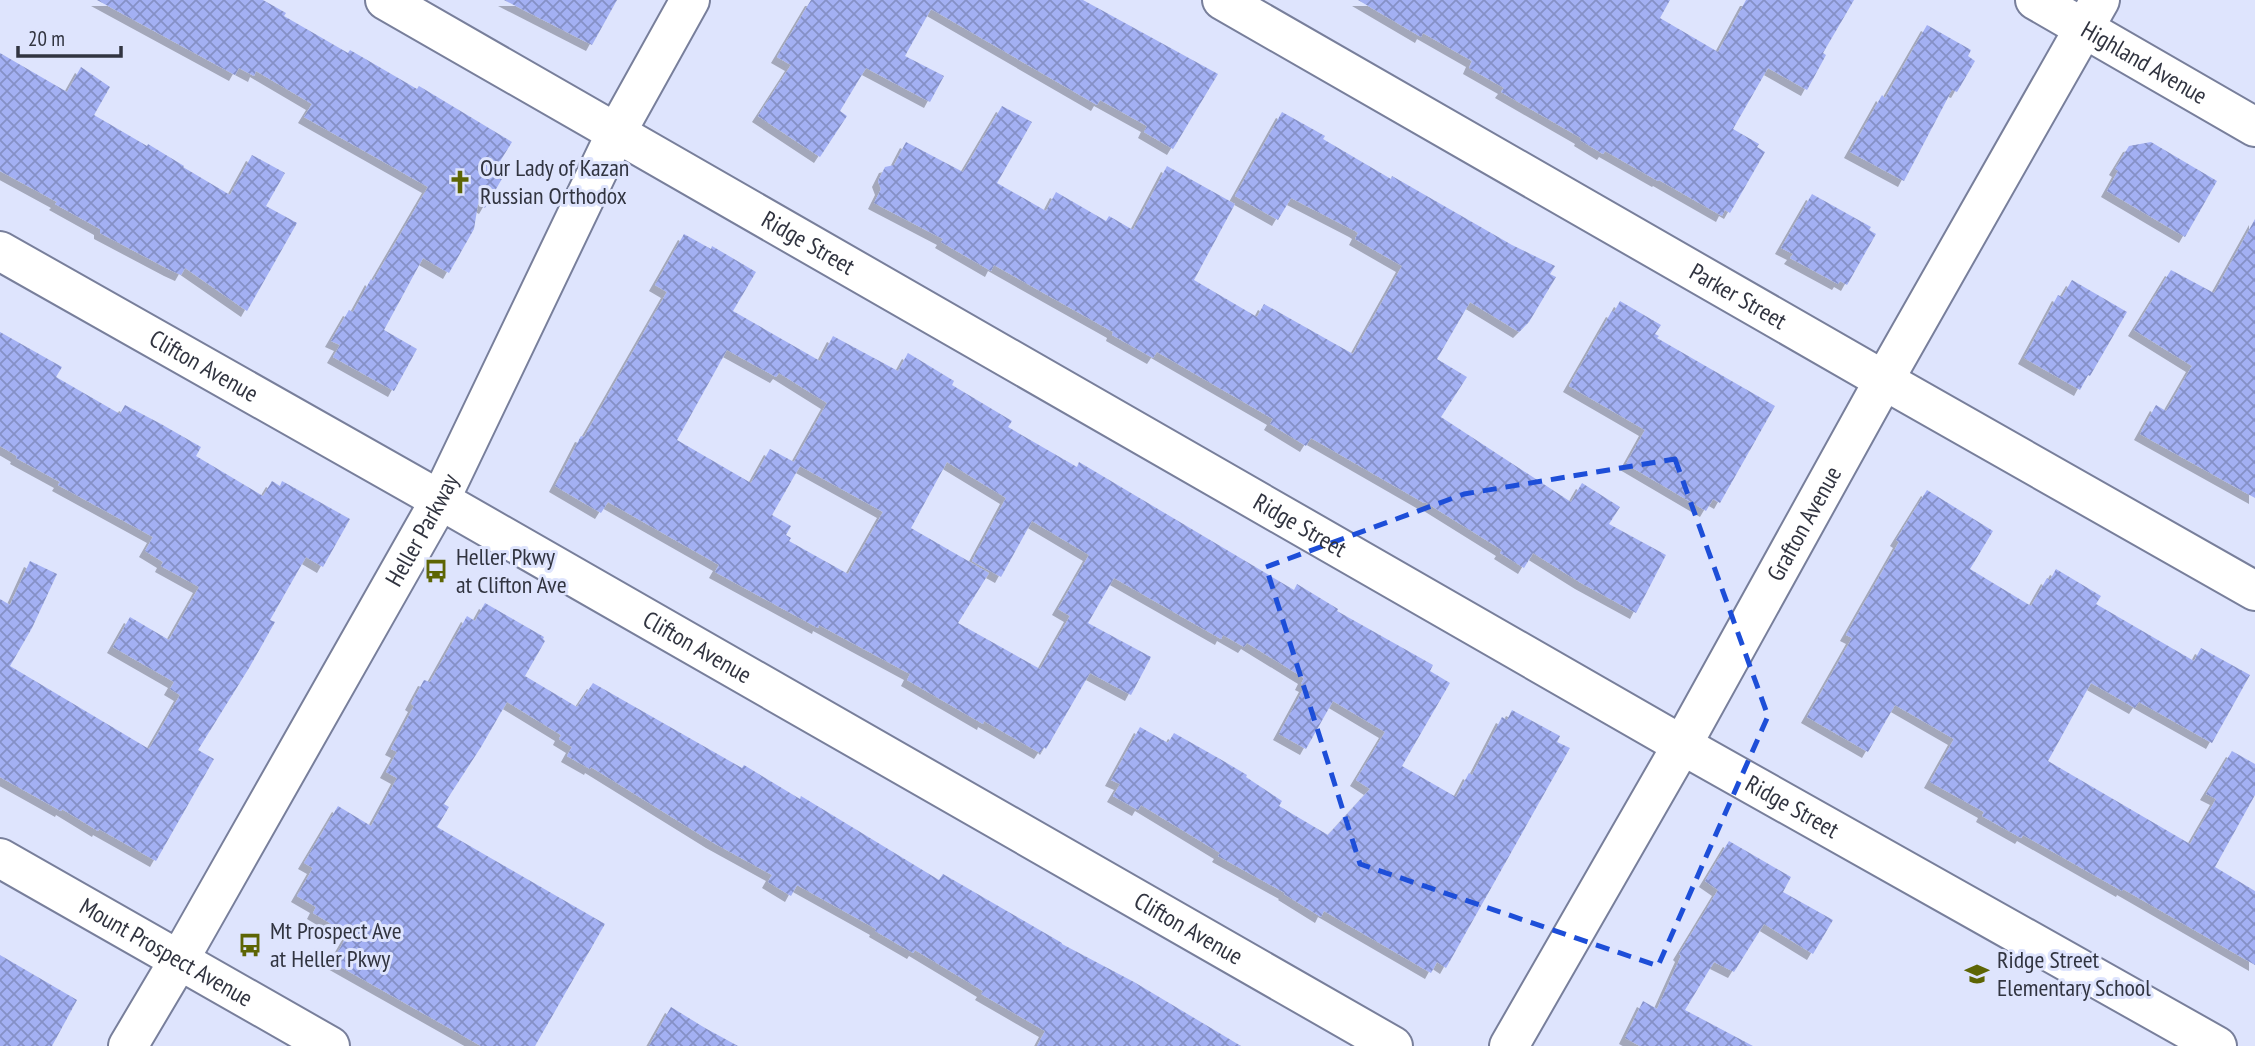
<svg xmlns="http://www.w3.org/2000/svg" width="2255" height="1046" font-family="'PT Sans Narrow',sans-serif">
<defs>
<pattern id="building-cross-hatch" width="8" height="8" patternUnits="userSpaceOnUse" patternTransform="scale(1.75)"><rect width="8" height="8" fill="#a3b0f3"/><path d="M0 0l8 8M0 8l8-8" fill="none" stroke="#8590c6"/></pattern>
<filter id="shadow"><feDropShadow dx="-6" dy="6" stdDeviation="0" flood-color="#0004"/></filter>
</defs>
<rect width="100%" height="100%" fill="#dee4fd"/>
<g fill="url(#building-cross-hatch)" fill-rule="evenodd" filter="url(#shadow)">
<path d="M 97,0 L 263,0 L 286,13 L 284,16 L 348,53 L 350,50 L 417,89 L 419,86 L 512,142 L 494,171 L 503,177 L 485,208 L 478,204 L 474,229 L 449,273 L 423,258 L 384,330 L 417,349 L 394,391 L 333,357 L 340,345 L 331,341 L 349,310 L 353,312 L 371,279 L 373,281 L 428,187 L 304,117 L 312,104 L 256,71 L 254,76 L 239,68 L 235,75 Z"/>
<path d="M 504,0 L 617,0 L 592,45 Z"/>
<path d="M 811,0 L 1083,0 L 1218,74 L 1173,149 L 1144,132 L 1147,126 L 1100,100 L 1097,105 L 931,9 L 905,56 L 944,76 L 930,102 L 866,68 L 840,111 L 847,116 L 820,157 L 758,116 L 791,65 L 777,57 Z"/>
<path d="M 1358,0 L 1670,0 L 1660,18 L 1718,52 L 1746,0 L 1854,0 L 1823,53 L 1826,55 L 1807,90 L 1768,68 L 1733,129 L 1759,144 L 1757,147 L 1765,152 L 1730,213 L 1725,210 L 1722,216 L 1659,180 L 1658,181 L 1605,151 L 1603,154 L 1580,140 L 1581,138 L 1501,92 L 1504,88 L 1469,68 L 1472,61 L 1423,33 L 1421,37 Z"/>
<path d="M 1927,25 L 1971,50 L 1968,56 L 1975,61 L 1957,92 L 1952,90 L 1904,181 L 1850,152 L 1882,95 L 1885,98 Z"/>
<path d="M 0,53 L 67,92 L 81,67 L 110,87 L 94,115 L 147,146 L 148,144 L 184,166 L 183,167 L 230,195 L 252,155 L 285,173 L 266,206 L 297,223 L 247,311 L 185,268 L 181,275 L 170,270 L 100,233 L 100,229 L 55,204 L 57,202 L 0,171 Z"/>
<path d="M 1002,106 L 1032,122 L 997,183 L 1046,211 L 1056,192 L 1106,221 L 1109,216 L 1133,230 L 1167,166 L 1235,204 L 1194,280 L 1257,317 L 1264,304 L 1353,354 L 1402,266 L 1355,239 L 1358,233 L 1355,231 L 1291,198 L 1278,220 L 1235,196 L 1282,112 L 1325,136 L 1323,139 L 1391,179 L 1392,176 L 1512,245 L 1555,266 L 1550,274 L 1556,277 L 1529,322 L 1519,332 L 1470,302 L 1437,359 L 1467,377 L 1441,417 L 1571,502 L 1582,483 L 1620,507 L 1609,524 L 1666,555 L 1636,613 L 1581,583 L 1533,553 L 1524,568 L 1500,553 L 1502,550 L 1425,502 L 1424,503 L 1311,438 L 1306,446 L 1270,424 L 1273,419 L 1157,352 L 1153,358 L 1112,335 L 1113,332 L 994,265 L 991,271 L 941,242 L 943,239 L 874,203 L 881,189 L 878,181 L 885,167 L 894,165 L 906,142 L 963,172 Z"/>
<path d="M 2151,142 L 2217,181 L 2185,237 L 2107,191 L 2118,171 L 2115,169 L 2129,146 Z"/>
<path d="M 1812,194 L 1871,227 L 1869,230 L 1876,234 L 1847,285 L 1840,281 L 1838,284 L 1790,258 L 1793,254 L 1781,248 Z"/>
<path d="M 2255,219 L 2255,498 L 2140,434 L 2156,405 L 2166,411 L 2192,366 L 2134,330 L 2171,270 L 2214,293 Z"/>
<path d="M 684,234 L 711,249 L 712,246 L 756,272 L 733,311 L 820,361 L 833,336 L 898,371 L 908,353 L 954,381 L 952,385 L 1012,421 L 1008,427 L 1077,467 L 1079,462 L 1294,590 L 1297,584 L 1338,609 L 1337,611 L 1433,665 L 1430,671 L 1450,683 L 1402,766 L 1456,797 L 1469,773 L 1472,775 L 1502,717 L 1507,720 L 1512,710 L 1560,736 L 1557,742 L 1570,748 L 1446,968 L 1437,962 L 1431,973 L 1324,911 L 1321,917 L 1284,894 L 1285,893 L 1218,856 L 1220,853 L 1141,805 L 1138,810 L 1113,796 L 1120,784 L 1111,780 L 1140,727 L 1168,743 L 1174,733 L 1220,759 L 1247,775 L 1246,777 L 1282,801 L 1279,806 L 1328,835 L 1370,789 L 1356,780 L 1385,732 L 1333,701 L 1306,749 L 1279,734 L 1305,686 L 1301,684 L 1304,678 L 1247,643 L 1244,647 L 1223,635 L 1221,639 L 1114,578 L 1088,623 L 1151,657 L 1131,695 L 1090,673 L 1046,749 L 1044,747 L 1040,753 L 984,721 L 983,724 L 907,680 L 910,674 L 819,625 L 818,628 L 715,572 L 719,565 L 608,502 L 601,513 L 555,486 L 581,436 L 584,437 L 667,292 L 655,285 ZM 727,350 L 776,377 L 779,373 L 827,403 L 794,462 L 770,449 L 751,483 L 677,440 ZM 947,462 L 1006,498 L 972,561 L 1001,577 L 1032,521 L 1089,555 L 1058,609 L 1070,616 L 1040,669 L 958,623 L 989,573 L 911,528 ZM 800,466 L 883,512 L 848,574 L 789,541 L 791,538 L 786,535 L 791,526 L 772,515 Z"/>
<path d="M 2072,280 L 2127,312 L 2090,376 L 2088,375 L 2080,390 L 2024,358 L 2058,295 L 2062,297 Z"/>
<path d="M 1620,301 L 1661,325 L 1655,334 L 1659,336 L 1657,338 L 1775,406 L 1720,503 L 1713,499 L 1706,511 L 1626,464 L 1645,430 L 1569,386 L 1612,311 L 1614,312 Z"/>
<path d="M 0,332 L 62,367 L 56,377 L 120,414 L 125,405 L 161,424 L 201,447 L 196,456 L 263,496 L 272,481 L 280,486 L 282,481 L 350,519 L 323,567 L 306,557 L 270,620 L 275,622 L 249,668 L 198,750 L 214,759 L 156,861 L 99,829 L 98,831 L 62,809 L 61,811 L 0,777 L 0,599 L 10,605 L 30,561 L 57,574 L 32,628 L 10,666 L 149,749 L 180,695 L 170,689 L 174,682 L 113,647 L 130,617 L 169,640 L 199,587 L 161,566 L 163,562 L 145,551 L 153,537 L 58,485 L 60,482 L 16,458 L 17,456 L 0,446 Z"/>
<path d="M 1927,490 L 1993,531 L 1970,569 L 2031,606 L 2047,578 L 2050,580 L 2056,569 L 2101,596 L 2096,604 L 2194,661 L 2201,648 L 2250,675 L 2212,743 L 2139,702 L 2135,708 L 2091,683 L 2048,761 L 2190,844 L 2216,799 L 2206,794 L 2232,751 L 2255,764 L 2255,795 L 2215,867 L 2255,891 L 2255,965 L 2123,889 L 2122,891 L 2023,835 L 2021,838 L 1982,816 L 1984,812 L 1930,782 L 1954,739 L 1895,705 L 1868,752 L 1807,717 L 1852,638 L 1846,635 L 1899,542 L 1896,540 Z"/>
<path d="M 485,603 L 544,637 L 543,639 L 545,641 L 525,676 L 577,707 L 593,683 L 742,768 L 744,765 L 800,799 L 801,796 L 939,880 L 943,874 L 1062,943 L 1062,944 L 1134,982 L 1241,1046 L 1037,1046 L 1045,1031 L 981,994 L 983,991 L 915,950 L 913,953 L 875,931 L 876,929 L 797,885 L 791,896 L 768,882 L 772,875 L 712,842 L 591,767 L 590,769 L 567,756 L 572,747 L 559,739 L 561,735 L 507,702 L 481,747 L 444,804 L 449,807 L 437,827 L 605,924 L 535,1046 L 481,1046 L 332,962 L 348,934 L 313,913 L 316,907 L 297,896 L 313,868 L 304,863 L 338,806 L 371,826 L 397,778 L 386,772 L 397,752 L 391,749 L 414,706 L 411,704 L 424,680 L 430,682 L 467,616 L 475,621 Z"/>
<path d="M 1729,841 L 1791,877 L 1783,892 L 1833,920 L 1813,954 L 1764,924 L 1734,972 L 1714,962 L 1685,1010 L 1753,1046 L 1640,1046 L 1625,1038 L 1643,1001 L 1657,1009 L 1681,956 L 1679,954 L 1718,890 L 1705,881 Z"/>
<path d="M 0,955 L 77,1000 L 52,1046 L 0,1046 Z"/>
<path d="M 671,1007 L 705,1028 L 738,1046 L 649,1046 Z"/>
</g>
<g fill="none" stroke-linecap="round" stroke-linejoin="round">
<g stroke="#787f9b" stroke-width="42">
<g id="street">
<path id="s1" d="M 385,0 L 1682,745 L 2217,1046"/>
<path id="s2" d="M 1222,0 L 1866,370 L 2255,591"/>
<path id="s3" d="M 2035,0 L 2255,127"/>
<path d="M 128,1046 L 179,960"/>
</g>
</g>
<g stroke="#787f9b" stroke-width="42">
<g id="secondary">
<path id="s4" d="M 0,251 L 440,500 L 1393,1046"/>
<path id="s5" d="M 0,858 L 330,1046"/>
<path id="s6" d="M 179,960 L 440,500 L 616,133 L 690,0"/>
<path id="s7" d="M 1509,1046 L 1682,745 L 1884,380 L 2100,0"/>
</g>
</g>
<use href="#street" stroke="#fff" stroke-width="38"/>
<use href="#secondary" stroke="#fff" stroke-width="38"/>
</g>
<path fill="none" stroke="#1d4ed8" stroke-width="5" stroke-dasharray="14 9" stroke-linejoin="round" d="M 1675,459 L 1768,716 L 1658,966 L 1360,864 L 1266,567 L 1464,494 Z"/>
<defs>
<g id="church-bare" transform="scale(1.89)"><path d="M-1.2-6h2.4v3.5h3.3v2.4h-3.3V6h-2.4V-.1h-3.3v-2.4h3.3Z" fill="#5d6504" stroke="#dee4fd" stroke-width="2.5" paint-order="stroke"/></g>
<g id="bus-bare" transform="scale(1.89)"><path d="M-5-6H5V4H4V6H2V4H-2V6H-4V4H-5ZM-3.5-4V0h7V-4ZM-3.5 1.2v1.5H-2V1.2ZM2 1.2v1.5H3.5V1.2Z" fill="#5d6504" stroke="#dee4fd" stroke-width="2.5" paint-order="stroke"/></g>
<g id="school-bare" transform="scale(1.89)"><path d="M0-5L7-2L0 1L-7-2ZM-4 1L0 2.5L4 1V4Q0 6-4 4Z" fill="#5d6504" stroke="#dee4fd" stroke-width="2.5" paint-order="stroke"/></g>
</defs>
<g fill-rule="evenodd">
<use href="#church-bare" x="460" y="182"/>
<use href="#bus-bare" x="436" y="571"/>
<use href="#bus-bare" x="250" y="945"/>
<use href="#school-bare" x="1977" y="974"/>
</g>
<g text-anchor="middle" stroke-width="6" stroke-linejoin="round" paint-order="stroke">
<g font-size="24" fill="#313440" stroke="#dee4fd">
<text dy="8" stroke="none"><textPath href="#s3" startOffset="126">Highland Avenue</textPath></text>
<text dy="8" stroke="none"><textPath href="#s1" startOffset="488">Ridge Street</textPath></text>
<text dy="8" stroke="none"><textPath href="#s2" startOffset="595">Parker Street</textPath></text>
<text dy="8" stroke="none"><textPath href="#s4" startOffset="234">Clifton Avenue</textPath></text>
<text dy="8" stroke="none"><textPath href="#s7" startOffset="600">Grafton Avenue</textPath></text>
<text dy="8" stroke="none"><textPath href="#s1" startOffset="1055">Ridge Street</textPath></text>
<text dy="8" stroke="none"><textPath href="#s6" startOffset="494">Heller Parkway</textPath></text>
<text dy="8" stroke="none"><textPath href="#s4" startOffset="802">Clifton Avenue</textPath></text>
<text dy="8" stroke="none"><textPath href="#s1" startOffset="1622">Ridge Street</textPath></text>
<text dy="8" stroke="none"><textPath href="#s4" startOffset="1368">Clifton Avenue</textPath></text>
<text dy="8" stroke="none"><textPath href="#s5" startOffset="191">Mount Prospect Avenue</textPath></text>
</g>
<g font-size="24" fill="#313440" stroke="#dee4fd" text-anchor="start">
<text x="480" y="176">Our Lady of Kazan<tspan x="480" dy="28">Russian Orthodox</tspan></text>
<text x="456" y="565">Heller Pkwy<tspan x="456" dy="28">at Clifton Ave</tspan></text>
<text x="270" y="939">Mt Prospect Ave<tspan x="270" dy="28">at Heller Pkwy</tspan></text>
<text x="1997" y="968">Ridge Street<tspan x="1997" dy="28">Elementary School</tspan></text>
</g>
</g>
<path d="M18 46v10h103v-10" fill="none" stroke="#313440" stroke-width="3.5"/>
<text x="28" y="46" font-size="21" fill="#313440" stroke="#dee4fd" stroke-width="5" paint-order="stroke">20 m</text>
</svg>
